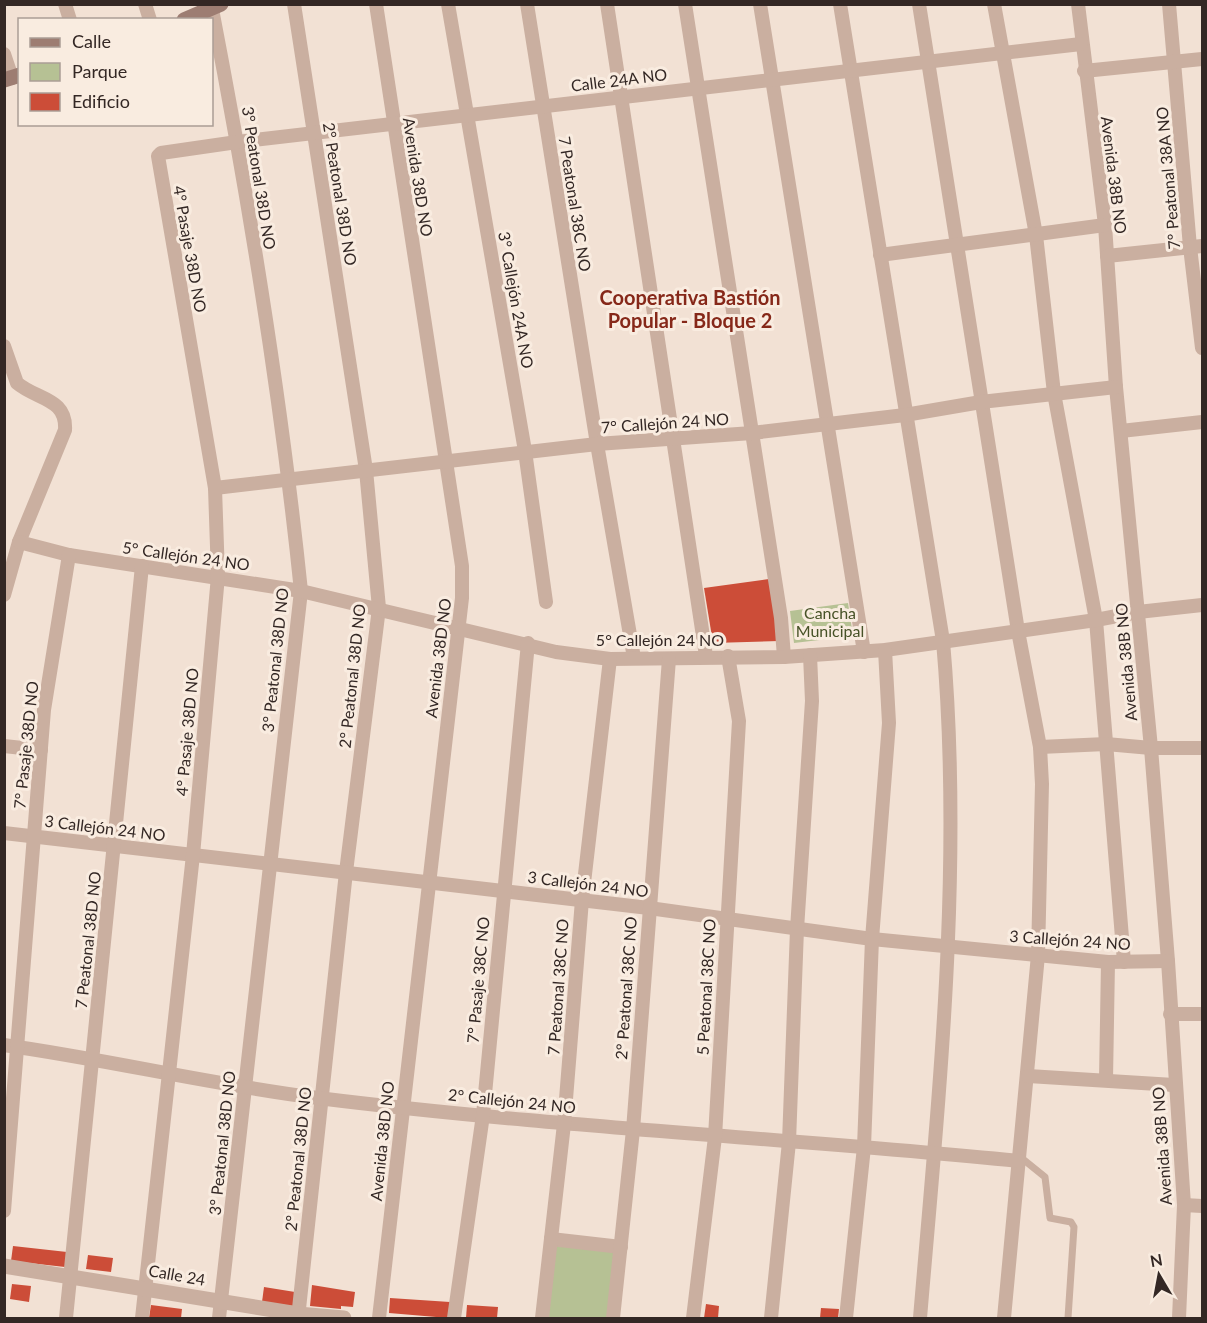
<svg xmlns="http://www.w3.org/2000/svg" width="1207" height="1323" font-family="Lato,sans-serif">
<rect width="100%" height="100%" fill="#f2e1d4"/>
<g fill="#b6c194">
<path d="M 848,603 L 853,636 L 794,643 L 790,611 Z"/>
<path d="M 554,1244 L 614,1252 L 608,1318 L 547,1318 Z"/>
</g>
<g fill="#cc4d38">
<path d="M 769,579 L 779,641 L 713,643 L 704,588 Z"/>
<path d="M 13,1246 L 67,1252 L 65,1267 L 11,1261 Z"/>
<path d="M 88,1255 L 113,1258 L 111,1272 L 86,1269 Z"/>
<path d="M 12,1284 L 31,1286 L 29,1302 L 10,1299 Z"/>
<path d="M 312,1285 L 355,1292 L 353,1307 L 341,1306 L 341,1309 L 310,1306 Z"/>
<path d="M 264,1287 L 295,1292 L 293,1306 L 262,1302 Z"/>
<path d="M 390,1298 L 450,1302 L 448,1318 L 389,1313 Z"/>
<path d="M 706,1304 L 719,1306 L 718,1318 L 704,1318 Z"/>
<path d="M 151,1305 L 182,1309 L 181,1318 L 149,1318 Z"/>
<path d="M 467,1305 L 498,1307 L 497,1318 L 466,1318 Z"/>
<path d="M 821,1308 L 839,1309 L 838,1318 L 820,1318 Z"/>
</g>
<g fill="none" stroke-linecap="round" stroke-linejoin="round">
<path stroke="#caafa0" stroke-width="7" d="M 1019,1156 L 1045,1177 L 1050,1218 L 1071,1222 L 1074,1227 L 1068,1318"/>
<g stroke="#caafa0" stroke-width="14">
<path d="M 65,4 L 70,20"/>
<path d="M 145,4 L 150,20"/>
<path d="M 294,4 L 366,470 L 379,608 L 346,872 L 298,1318"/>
<path d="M 376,4 L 462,566 L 462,598 L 379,1318"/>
<path d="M 448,4 L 525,451 L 546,602"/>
<path d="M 527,4 L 597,444 L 634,658"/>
<path d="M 607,4 L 706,656"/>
<path d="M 685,4 L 781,618 L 784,657"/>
<path d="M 760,4 L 864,652"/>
<path d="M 840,4 L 943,641 C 963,867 939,1093 920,1318"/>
<path d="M 919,4 L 1018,631 L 1040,747 L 1042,784 L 1038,955 L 1004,1318"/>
<path d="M 994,4 L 1036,235 L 1054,393 L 1096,620 L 1124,962"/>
<path d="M 1078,4 L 1105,225 L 1116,387 L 1151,748 L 1168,961 L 1184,1205 L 1179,1318"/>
<path d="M 1169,4 L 1190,247 L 1202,348"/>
<path d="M 212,9 C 249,201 281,396 301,591 L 219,1318"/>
<path d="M 4,54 L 12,78"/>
<path d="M 1084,71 L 1202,59"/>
<path d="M 880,255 L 1105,225"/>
<path d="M 1107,256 L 1202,246"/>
<path d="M 4,346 L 17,383 C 37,400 67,398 65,430 L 19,542 L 4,595"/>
<path d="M 1121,431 L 1202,422"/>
<path d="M 215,488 L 597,444 L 752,433 L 905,415 L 981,402 L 1116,387"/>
<path d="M 19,542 L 69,555 L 301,591 L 556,652 L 610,659 L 784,657 L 885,650 L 1096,620 L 1138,612 L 1202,605"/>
<path d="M 4,746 L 41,750"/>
<path d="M 1040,747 L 1106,744 L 1151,748 L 1202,748"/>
<path d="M 4,833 L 649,908 L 872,939 L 1108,962 L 1168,961"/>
<path d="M 1170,1014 L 1202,1014"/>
<path d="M 4,1045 C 110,1060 213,1085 318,1098 C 551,1127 786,1138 1019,1161"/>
<path d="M 1028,1076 L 1174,1085"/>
<path d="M 1106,1080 L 1108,962"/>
<path d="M 1184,1205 L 1202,1206"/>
<path d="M 4,1211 L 44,710 L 69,555"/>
<path d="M 551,1239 L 621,1247"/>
<path d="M 66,1318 L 142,566"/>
<path d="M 142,1318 L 193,855 L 218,576 L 215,488 L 158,156 L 161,153 L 237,142 L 1081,44"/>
<path d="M 454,1318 L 483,1115 L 528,643"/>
<path d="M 542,1318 L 564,1124 L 582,900 L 610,659"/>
<path d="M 613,1318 L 633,1130 L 669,659"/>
<path d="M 693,1318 L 715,1137 L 739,721 L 728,656"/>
<path d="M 771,1318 L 789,1142 L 797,929 L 812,701 L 810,655"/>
<path d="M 846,1318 L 864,1147 L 872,939 L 889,723 L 885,650"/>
</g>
<path stroke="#caafa0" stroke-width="15" d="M 4,1266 L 298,1314 L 344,1318"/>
<g stroke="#9d7d72" stroke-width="15">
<path d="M 184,20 L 221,4"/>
<path d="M 4,80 L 20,75"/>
</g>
</g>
<g text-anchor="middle" stroke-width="6" stroke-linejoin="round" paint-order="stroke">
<g font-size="16" fill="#332724" stroke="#f9ece0">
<text transform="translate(619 80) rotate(-7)" y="6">Calle 24A NO</text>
<text transform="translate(1114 175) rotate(83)" y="6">Avenida 38B NO</text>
<text transform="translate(418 177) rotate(81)" y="6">Avenida 38D NO</text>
<text transform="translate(259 178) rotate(81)" y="6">3° Peatonal 38D NO</text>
<text transform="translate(1168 178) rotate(-95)" y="6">7° Peatonal 38A NO</text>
<text transform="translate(340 194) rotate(81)" y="6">2° Peatonal 38D NO</text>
<text transform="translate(575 204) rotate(81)" y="6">7 Peatonal 38C NO</text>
<text transform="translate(190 249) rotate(80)" y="6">4° Pasaje 38D NO</text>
<text transform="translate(516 300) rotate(80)" y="6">3° Callejón 24A NO</text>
<text transform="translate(665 423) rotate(-4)" y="6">7° Callejón 24 NO</text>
<text transform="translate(186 556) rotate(8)" y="6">5° Callejón 24 NO</text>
<text x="660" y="646">5° Callejón 24 NO</text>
<text transform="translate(438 658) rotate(-83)" y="6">Avenida 38D NO</text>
<text transform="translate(275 660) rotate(-84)" y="6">3° Peatonal 38D NO</text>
<text transform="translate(1126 662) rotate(-95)" y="6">Avenida 38B NO</text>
<text transform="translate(352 676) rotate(-84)" y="6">2° Peatonal 38D NO</text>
<text transform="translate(187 732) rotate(-85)" y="6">4° Pasaje 38D NO</text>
<text transform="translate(26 745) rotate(-84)" y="6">7° Pasaje 38D NO</text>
<text transform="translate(105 828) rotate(7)" y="6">3 Callejón 24 NO</text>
<text transform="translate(588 884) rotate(7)" y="6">3 Callejón 24 NO</text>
<text transform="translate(88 940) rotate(-84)" y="6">7 Peatonal 38D NO</text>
<text transform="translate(1070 940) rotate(4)" y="6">3 Callejón 24 NO</text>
<text transform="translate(478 980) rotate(-85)" y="6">7° Pasaje 38C NO</text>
<text transform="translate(558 987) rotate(-86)" y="6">7 Peatonal 38C NO</text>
<text transform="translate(706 987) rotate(-87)" y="6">5 Peatonal 38C NO</text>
<text transform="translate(626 988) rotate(-86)" y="6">2° Peatonal 38C NO</text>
<text transform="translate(512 1101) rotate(6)" y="6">2° Callejón 24 NO</text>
<text transform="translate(382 1141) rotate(-84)" y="6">Avenida 38D NO</text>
<text transform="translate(222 1143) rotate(-84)" y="6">3° Peatonal 38D NO</text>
<text transform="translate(1162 1146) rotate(-94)" y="6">Avenida 38B NO</text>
<text transform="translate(298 1159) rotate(-84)" y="6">2° Peatonal 38D NO</text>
<text transform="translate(177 1275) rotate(10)" y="6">Calle 24</text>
</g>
<g font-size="16" fill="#475227" stroke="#f9ece0">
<text x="830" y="619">Cancha<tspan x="830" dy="18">Municipal</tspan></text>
</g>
<g font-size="20" font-weight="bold" fill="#862819" stroke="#f9ece0">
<text x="690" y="305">Cooperativa Bastión<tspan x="690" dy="23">Popular - Bloque 2</tspan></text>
</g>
</g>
<rect width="1207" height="1323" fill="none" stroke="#332724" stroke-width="12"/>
<rect x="18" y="18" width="195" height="108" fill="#f9ece0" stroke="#aa9d95" stroke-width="1.5"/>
<rect x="30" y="38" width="30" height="9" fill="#9d7d72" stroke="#aa9d95" stroke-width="1.5"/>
<text x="72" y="48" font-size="18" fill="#332724">Calle</text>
<rect x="30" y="63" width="30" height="18" fill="#b6c194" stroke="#aa9d95" stroke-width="1.5"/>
<text x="72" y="78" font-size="18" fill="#332724">Parque</text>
<rect x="30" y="93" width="30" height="18" fill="#cc4d38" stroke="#aa9d95" stroke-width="1.5"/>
<text x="72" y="108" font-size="18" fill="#332724">Edificio</text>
<g transform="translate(1159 1275) rotate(350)" stroke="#f9ece0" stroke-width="4.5" paint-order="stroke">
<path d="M0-4.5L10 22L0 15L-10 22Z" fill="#332724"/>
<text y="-9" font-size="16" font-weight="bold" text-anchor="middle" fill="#332724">N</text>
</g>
</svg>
